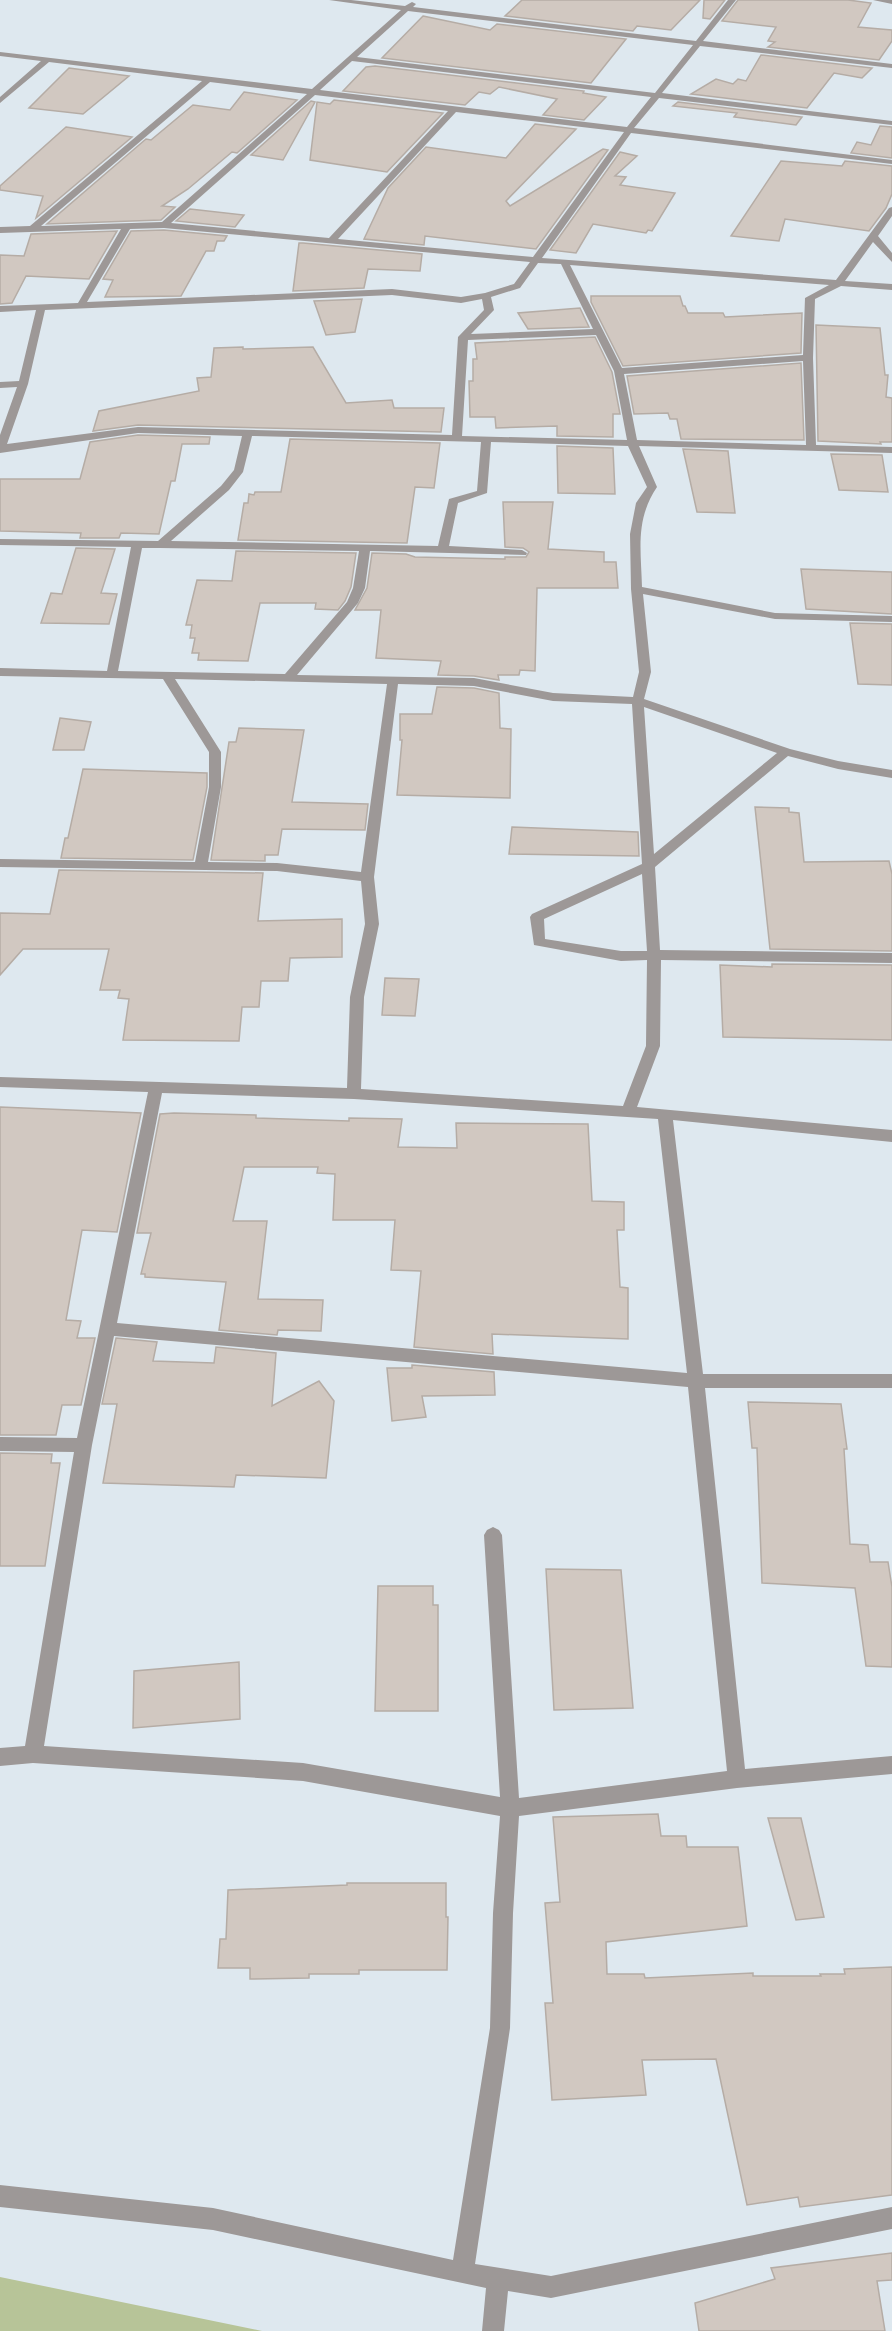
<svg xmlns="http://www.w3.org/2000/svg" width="892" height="2331" font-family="'Space Grotesk',sans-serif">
<rect width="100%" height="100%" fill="#dee8ef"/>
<path fill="#b7c498" d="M 0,2277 L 262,2331 L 0,2331 Z"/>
<g fill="#d1c8c1" stroke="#b5aca5" stroke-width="1.5">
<path d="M 522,0 L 700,0 L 671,30 L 637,26 L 633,31 L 505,16 Z"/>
<path d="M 704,0 L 725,0 L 710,19 L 703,18 Z"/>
<path d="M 738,0 L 848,0 L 871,3 L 858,27 L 892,30 L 892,41 L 879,60 L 768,47 L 775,42 L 768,41 L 776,27 L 722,21 Z"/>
<path d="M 423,16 L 490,30 L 497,24 L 626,39 L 591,83 L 382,58 Z"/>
<path d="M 761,55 L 872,68 L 862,78 L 834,73 L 807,108 L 691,94 L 716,79 L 733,84 L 738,79 L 746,81 Z"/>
<path d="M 375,66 L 584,91 L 583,93 L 606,97 L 584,120 L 543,115 L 557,99 L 499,87 L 490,94 L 479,92 L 465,105 L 343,91 L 366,67 Z"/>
<path d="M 69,68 L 129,76 L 83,114 L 29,108 Z"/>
<path d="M 244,92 L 297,100 L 237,153 L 232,152 L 188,189 L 162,206 L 175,207 L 161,220 L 47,224 L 146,139 L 151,140 L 193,105 L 230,110 Z"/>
<path d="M 334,100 L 443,113 L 387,172 L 310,160 L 317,102 L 330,104 Z"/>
<path d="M 311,101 L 315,102 L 283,160 L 251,155 Z"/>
<path d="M 678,102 L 802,117 L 796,125 L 734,117 L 737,113 L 673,106 Z"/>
<path d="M 535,124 L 576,129 L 506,201 L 510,206 L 603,149 L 608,150 L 536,249 L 425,236 L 424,245 L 364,239 L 388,188 L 426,147 L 506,158 Z"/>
<path d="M 880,126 L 892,127 L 892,158 L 851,153 L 857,142 L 871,145 Z"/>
<path d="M 66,127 L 132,137 L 36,218 L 43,196 L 0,190 L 0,186 Z"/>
<path d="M 620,152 L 637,156 L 615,176 L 626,177 L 620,185 L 675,193 L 652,231 L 648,230 L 646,233 L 593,224 L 576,253 L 550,250 Z"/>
<path d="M 781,161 L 842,166 L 845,161 L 892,166 L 892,194 L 886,208 L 869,231 L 785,219 L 779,241 L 731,236 Z"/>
<path d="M 190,209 L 244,215 L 235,227 L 176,221 Z"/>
<path d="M 164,230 L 227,236 L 224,241 L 217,241 L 214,251 L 206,251 L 181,296 L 105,297 L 113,280 L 103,279 L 131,231 Z"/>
<path d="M 117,231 L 89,279 L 26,276 L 12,303 L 0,304 L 0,255 L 24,256 L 31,234 Z"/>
<path d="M 299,243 L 303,243 L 422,254 L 420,271 L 368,269 L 364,288 L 293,291 Z"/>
<path d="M 591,296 L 680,296 L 683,306 L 685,306 L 688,313 L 723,313 L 725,317 L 802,313 L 801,353 L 623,366 L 591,302 Z"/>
<path d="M 362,299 L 355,332 L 326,335 L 314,301 Z"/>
<path d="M 580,308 L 589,327 L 528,329 L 518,313 Z"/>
<path d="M 816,325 L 880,328 L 885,375 L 888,375 L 886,397 L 892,398 L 892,442 L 880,442 L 881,444 L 818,441 Z"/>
<path d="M 595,337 L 612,372 L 620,414 L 613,414 L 613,437 L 557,436 L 557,426 L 496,428 L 495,417 L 470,417 L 469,381 L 473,381 L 473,359 L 477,359 L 475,343 Z"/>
<path d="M 243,347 L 243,349 L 313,347 L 346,403 L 392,400 L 394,408 L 444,408 L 441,432 L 138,425 L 93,431 L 99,411 L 199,391 L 197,378 L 211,377 L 214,348 Z"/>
<path d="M 801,363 L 804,440 L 681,439 L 677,419 L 670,419 L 668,413 L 634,414 L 627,376 Z"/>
<path d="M 138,435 L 210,437 L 209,444 L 182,444 L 175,481 L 171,481 L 159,534 L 121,533 L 119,538 L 80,538 L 81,533 L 0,531 L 0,479 L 80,479 L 90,442 Z"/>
<path d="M 290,439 L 440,443 L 434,488 L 415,487 L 407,543 L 238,540 L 244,503 L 248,503 L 249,494 L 254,495 L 255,492 L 281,492 Z"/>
<path d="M 557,446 L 613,448 L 615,494 L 558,493 Z"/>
<path d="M 683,449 L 728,451 L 735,513 L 697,512 Z"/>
<path d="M 831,454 L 882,455 L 888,492 L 839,490 Z"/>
<path d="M 503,502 L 553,502 L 548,549 L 604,552 L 604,562 L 616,562 L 618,588 L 537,588 L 535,671 L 520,670 L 519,675 L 498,675 L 499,680 L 474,676 L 438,675 L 441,661 L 376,658 L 381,610 L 355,610 L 367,588 L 372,553 L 406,554 L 415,557 L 505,559 L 505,557 L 526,557 L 529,552 L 523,548 L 505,547 Z"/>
<path d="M 76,548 L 115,549 L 101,593 L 117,594 L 109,624 L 41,623 L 51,593 L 62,594 Z"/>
<path d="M 236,551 L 356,553 L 351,587 L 345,601 L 338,610 L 315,609 L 316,603 L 260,603 L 248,661 L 198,660 L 199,653 L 192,653 L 195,638 L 190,638 L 192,625 L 186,625 L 197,580 L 232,581 Z"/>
<path d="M 801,569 L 892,572 L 892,614 L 806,609 Z"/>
<path d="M 850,623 L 892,624 L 892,685 L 858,684 Z"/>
<path d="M 437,687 L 474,688 L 499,693 L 500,728 L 511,729 L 510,798 L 397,795 L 402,740 L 400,740 L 400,714 L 432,714 Z"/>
<path d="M 60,718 L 91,722 L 84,750 L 53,750 Z"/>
<path d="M 239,728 L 304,730 L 292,802 L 368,804 L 365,830 L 282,829 L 278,855 L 265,855 L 265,861 L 211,860 L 229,742 L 236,742 Z"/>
<path d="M 83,769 L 207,773 L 207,787 L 193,860 L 61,858 L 65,838 L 68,838 Z"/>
<path d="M 755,807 L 789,808 L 789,812 L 799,813 L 804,862 L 889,861 L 892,874 L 892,951 L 770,949 Z"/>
<path d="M 512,827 L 638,832 L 639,856 L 509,854 Z"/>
<path d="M 59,870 L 263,873 L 258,921 L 342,919 L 342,957 L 290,958 L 288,981 L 261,981 L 259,1007 L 242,1007 L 239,1041 L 123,1040 L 129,999 L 118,998 L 120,990 L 100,990 L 109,949 L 23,949 L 0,975 L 0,913 L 50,914 Z"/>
<path d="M 772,964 L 892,965 L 892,1040 L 723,1037 L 720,965 L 772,967 Z"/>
<path d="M 385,978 L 419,979 L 415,1016 L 382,1015 Z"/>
<path d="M 0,1107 L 141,1113 L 117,1232 L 82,1230 L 66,1320 L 81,1321 L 77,1338 L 95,1338 L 81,1405 L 62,1405 L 56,1435 L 0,1435 Z"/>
<path d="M 174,1113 L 256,1115 L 256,1118 L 349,1121 L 349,1118 L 402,1119 L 398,1147 L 457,1148 L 456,1123 L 588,1124 L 592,1201 L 624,1202 L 624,1230 L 617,1230 L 620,1287 L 628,1288 L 628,1339 L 492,1334 L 493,1354 L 414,1347 L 421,1271 L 391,1270 L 395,1220 L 333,1220 L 335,1174 L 317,1173 L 318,1167 L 244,1167 L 233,1221 L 267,1221 L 258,1299 L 323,1300 L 321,1331 L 278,1330 L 277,1335 L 219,1330 L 226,1282 L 145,1277 L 145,1274 L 141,1274 L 151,1233 L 137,1233 L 160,1114 Z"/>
<path d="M 116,1338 L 157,1342 L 153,1361 L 214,1363 L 216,1347 L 276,1353 L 272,1406 L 319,1381 L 334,1401 L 326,1478 L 236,1475 L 234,1487 L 103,1483 L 117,1404 L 102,1404 Z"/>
<path d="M 412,1365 L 494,1372 L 495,1395 L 422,1396 L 426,1417 L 392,1421 L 387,1368 L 412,1368 Z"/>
<path d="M 748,1402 L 841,1404 L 847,1449 L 844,1449 L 850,1544 L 868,1545 L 870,1562 L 888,1562 L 892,1587 L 892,1667 L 866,1666 L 855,1588 L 762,1583 L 757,1448 L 752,1448 Z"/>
<path d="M 0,1453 L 52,1454 L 51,1463 L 60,1463 L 45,1566 L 0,1566 Z"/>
<path d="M 546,1569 L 621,1570 L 633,1708 L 554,1710 Z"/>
<path d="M 378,1586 L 433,1586 L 433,1605 L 438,1605 L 438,1711 L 375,1711 Z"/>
<path d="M 239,1662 L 240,1719 L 133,1728 L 134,1671 Z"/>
<path d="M 658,1814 L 661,1836 L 686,1836 L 687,1847 L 738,1847 L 747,1926 L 606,1942 L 607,1974 L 644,1974 L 645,1978 L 753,1973 L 753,1976 L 821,1976 L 820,1974 L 845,1974 L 844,1969 L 892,1967 L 892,2195 L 800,2207 L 798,2197 L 747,2205 L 716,2059 L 642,2060 L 646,2095 L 552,2100 L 545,2003 L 553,2003 L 545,1903 L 560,1902 L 553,1817 Z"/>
<path d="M 768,1818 L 801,1818 L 824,1917 L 796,1920 Z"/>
<path d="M 347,1883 L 446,1883 L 446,1917 L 448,1917 L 447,1970 L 359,1970 L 359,1974 L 309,1974 L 309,1978 L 250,1979 L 250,1968 L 218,1968 L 220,1939 L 226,1939 L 228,1890 L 347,1885 Z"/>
<path d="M 892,2253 L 892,2280 L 877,2281 L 885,2331 L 699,2331 L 695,2303 L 775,2279 L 771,2268 Z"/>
</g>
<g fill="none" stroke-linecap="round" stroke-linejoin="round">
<g fill="#9d9897" fill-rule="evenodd">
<path d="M 329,0 L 351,0 L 405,6 L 412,2 L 416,4 L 413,7 L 696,41 L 728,0 L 736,0 L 703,41 L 892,64 L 892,68 L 700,46 L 662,93 L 892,121 L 892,125 L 659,98 L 634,128 L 892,160 L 892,164 L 631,133 L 542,258 L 836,280 L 889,208 L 892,207 L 892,216 L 878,236 L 892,253 L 892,262 L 873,242 L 845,281 L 892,284 L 892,290 L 841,286 L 815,299 L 813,358 L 816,445 L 892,447 L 892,453 L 639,446 L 657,487 C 635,520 641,549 642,587 L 775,613 L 892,616 L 892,622 L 775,619 L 643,594 L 651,672 L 644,699 L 790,749 L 838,761 L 892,770 L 892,778 L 838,769 L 788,756 L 655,867 L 660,950 L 892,953 L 892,963 L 661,960 L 660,1046 L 637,1107 L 892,1130 L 892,1142 L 673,1120 L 703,1374 L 892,1374 L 892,1388 L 705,1388 L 745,1769 L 892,1756 L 892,1774 L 737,1788 L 519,1816 L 513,1913 L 510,2028 L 475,2264 L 551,2276 L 892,2207 L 892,2229 L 551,2298 L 508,2291 L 504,2331 L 482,2331 L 486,2288 L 213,2230 L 0,2207 L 0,2185 L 213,2208 L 453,2260 L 490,2028 L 493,1913 L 500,1816 L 303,1781 L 33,1763 L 0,1766 L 0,1748 L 25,1746 L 74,1452 L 0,1451 L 0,1437 L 77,1438 L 148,1092 L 0,1087 L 0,1077 L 347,1088 L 350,997 L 365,924 L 361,881 L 277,871 L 0,867 L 0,859 L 195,862 L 209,787 L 209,752 L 163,679 L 0,676 L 0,668 L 107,671 L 131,547 L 0,545 L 0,539 L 158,541 L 221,486 L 234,470 L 242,436 L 138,433 L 0,453 L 0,435 L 17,387 L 0,388 L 0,382 L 19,381 L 36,310 L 0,312 L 0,306 L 78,303 L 121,229 L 0,233 L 0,227 L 30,226 L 202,81 L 49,62 L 0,103 L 0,97 L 41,61 L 0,56 L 0,52 L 312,89 L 401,10 ZM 408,11 L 693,45 L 655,93 L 357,57 ZM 352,61 L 651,97 L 627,127 L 320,90 ZM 210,82 L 307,94 L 162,222 L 41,226 ZM 315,95 L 448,111 L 329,238 L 171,223 ZM 456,112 L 624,132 L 533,257 L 338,239 ZM 164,228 L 530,262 L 514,284 L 485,293 L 461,297 L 392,289 L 87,302 L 130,229 ZM 538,263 L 561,264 L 593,329 L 471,334 L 494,310 L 491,297 L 520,288 ZM 570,265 L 829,285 L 805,298 L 803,355 L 622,368 ZM 392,295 L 461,303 L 482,299 L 484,310 L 458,337 L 452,435 L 138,427 L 7,444 L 28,384 L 45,310 ZM 596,335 L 614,371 L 627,440 L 462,436 L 468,340 ZM 803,361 L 806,445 L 637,440 L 624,374 ZM 252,436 L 481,442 L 477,491 L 449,499 L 438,546 L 171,541 L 229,490 L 243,472 ZM 491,442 L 628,446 L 647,487 L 636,503 L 630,534 L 631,589 L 639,672 L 633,697 L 553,693 L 474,678 L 297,675 L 358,603 L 365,588 L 370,551 L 526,555 L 527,553 L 522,550 L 449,546 L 458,503 L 487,493 ZM 142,548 L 160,548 L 359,551 L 353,588 L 347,602 L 285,674 L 118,671 ZM 175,679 L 387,684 L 361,872 L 277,863 L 208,862 L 221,787 L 221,752 ZM 398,684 L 474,686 L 553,701 L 632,704 L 642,864 L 532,914 L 530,917 L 534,945 L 621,961 L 647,960 L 646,1046 L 623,1106 L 361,1089 L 364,997 L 379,924 L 374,877 ZM 644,707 L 777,753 L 654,854 ZM 642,874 L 647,951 L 621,951 L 545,939 L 544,919 ZM 162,1093 L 354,1099 L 658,1119 L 687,1373 L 117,1323 ZM 114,1336 L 688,1387 L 727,1771 L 519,1798 L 502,1535 L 499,1530 L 493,1527 L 487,1530 L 484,1535 L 500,1797 L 303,1763 L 44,1746 L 92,1445 Z"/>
<path d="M 873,0 L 892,0 L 892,4 Z"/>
</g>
</g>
</svg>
